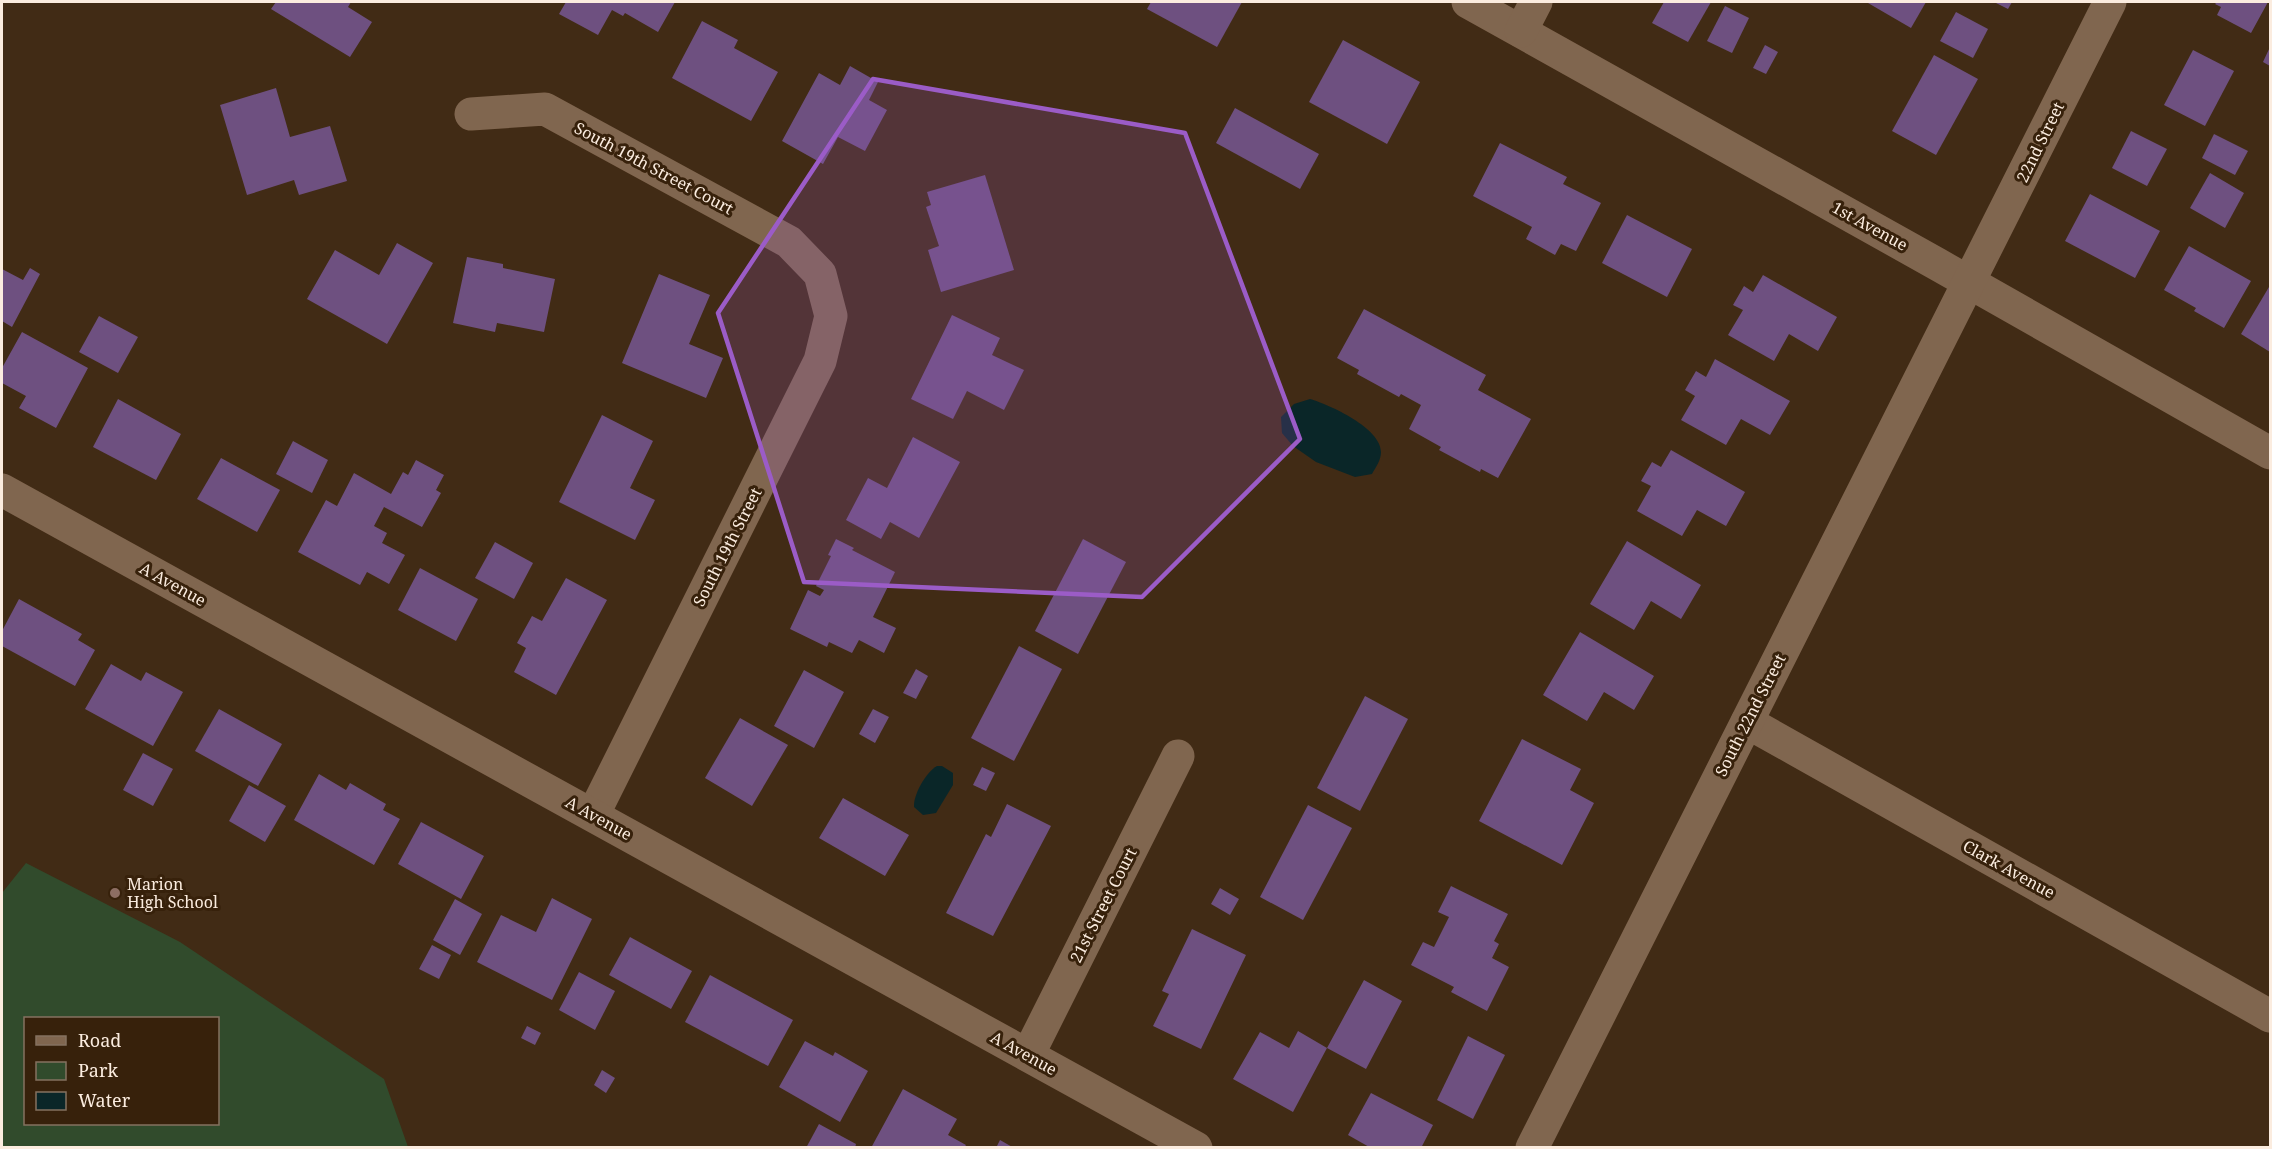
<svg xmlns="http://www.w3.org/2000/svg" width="2272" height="1149" font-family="'Noto Serif',serif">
<rect width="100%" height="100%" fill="#412b15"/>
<path fill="#314b2c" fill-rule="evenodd" d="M 26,863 L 180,942 L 384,1079 L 408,1147 L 2,1147 L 2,893 ZM 26,1018 L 218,1018 L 218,1124 L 26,1124 Z"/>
<g fill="#0a2628">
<path d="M 1310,399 C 1330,405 1381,428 1381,452 C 1381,460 1376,467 1372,474 L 1355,477 L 1316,462 L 1293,446 L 1282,433 L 1281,417 L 1294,404 Z"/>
<path d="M 937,766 L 942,766 L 953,773 L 953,785 L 936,813 L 923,815 L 914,807 C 913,795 926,772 937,766 Z"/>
</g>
<g fill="#6e5080">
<path d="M 276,2 L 351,2 L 348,7 L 372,22 L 350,57 L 271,9 Z"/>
<path d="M 566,2 L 675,2 L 658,32 L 625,13 L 623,16 L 612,10 L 598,35 L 559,14 Z"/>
<path d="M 1151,2 L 1242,2 L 1217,47 L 1147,9 Z"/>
<path d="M 1664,2 L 1711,2 L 1688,42 L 1652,23 Z"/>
<path d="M 1869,2 L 1926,2 L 1911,28 L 1868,3 Z"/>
<path d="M 1994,2 L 2012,2 L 2008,9 Z"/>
<path d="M 2217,2 L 2268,2 L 2251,33 L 2217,15 L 2221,7 L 2215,4 Z"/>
<path d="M 1725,6 L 1749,18 L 1732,53 L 1707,41 Z"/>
<path d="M 1956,12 L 1988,29 L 1973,58 L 1940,41 Z"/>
<path d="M 702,21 L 738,40 L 734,48 L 778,72 L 751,121 L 672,78 Z"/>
<path d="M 1343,40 L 1420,82 L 1387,144 L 1309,102 Z"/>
<path d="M 1765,45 L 1778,52 L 1766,74 L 1753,68 Z"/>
<path d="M 2270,47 L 2270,66 L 2263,62 Z"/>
<path d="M 2193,50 L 2234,71 L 2205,126 L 2164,105 Z"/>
<path d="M 1934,55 L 1978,79 L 1936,155 L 1892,131 Z"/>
<path d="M 850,66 L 878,82 L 869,100 L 887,110 L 865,151 L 838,137 L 823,164 L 782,141 L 819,73 L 840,85 Z"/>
<path d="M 276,88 L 290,137 L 330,126 L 347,181 L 299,195 L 294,180 L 247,195 L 220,105 Z"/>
<path d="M 1235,108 L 1319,154 L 1300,189 L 1216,143 Z"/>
<path d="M 2131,131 L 2167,149 L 2147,186 L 2112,168 Z"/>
<path d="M 2214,134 L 2248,151 L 2235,175 L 2202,158 Z"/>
<path d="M 1500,143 L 1567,177 L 1563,184 L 1601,203 L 1576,251 L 1561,244 L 1555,255 L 1526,239 L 1532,227 L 1473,196 Z"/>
<path d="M 2210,173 L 2244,193 L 2225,228 L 2190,208 Z"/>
<path d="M 985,175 L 1014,270 L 941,292 L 928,250 L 939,246 L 926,207 L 931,205 L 927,192 Z"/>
<path d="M 2090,194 L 2160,231 L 2135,278 L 2065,241 Z"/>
<path d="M 1627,215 L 1692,249 L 1667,297 L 1602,263 Z"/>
<path d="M 397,243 L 433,263 L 387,344 L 307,299 L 335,250 L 379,275 Z"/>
<path d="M 2189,246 L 2251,281 L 2224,328 L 2194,311 L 2196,308 L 2164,290 Z"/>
<path d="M 467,257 L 503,264 L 503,268 L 555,279 L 544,332 L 497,323 L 495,332 L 453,323 Z"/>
<path d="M 30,268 L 40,274 L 12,327 L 2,321 L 2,269 L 23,280 Z"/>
<path d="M 659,274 L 710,295 L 689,344 L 723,358 L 706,398 L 622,363 Z"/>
<path d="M 1763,275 L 1837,317 L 1818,351 L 1789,334 L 1774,361 L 1728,335 L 1743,310 L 1733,305 L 1744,286 L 1753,292 Z"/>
<path d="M 2269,287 L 2270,288 L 2270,352 L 2241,334 Z"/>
<path d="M 1364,309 L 1486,375 L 1478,390 L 1531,419 L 1498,478 L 1481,469 L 1480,472 L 1439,450 L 1441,447 L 1409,429 L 1421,405 L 1401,394 L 1399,397 L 1357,374 L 1359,370 L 1337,358 Z"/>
<path d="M 952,315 L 1000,338 L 992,355 L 1024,370 L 1004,410 L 967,391 L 953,419 L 911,399 Z"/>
<path d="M 99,316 L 138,337 L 118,373 L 79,352 Z"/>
<path d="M 22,332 L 88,368 L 56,428 L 19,408 L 26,396 L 2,383 L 2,368 Z"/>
<path d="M 1715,359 L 1790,401 L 1770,435 L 1741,419 L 1726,445 L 1681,420 L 1695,396 L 1685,390 L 1696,371 L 1706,377 Z"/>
<path d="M 118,399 L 181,434 L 156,480 L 93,447 Z"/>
<path d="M 602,415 L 653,441 L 630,488 L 655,500 L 635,540 L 559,502 Z"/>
<path d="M 913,437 L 960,462 L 919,538 L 890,522 L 881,539 L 846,520 L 868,478 L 887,488 Z"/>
<path d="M 293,441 L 328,460 L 312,493 L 276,474 Z"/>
<path d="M 1671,450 L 1745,492 L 1726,526 L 1697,510 L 1682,536 L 1637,511 L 1651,486 L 1641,481 L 1652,462 L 1661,467 Z"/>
<path d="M 221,458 L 280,490 L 257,532 L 197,499 Z"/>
<path d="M 416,460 L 444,475 L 436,490 L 441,493 L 422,527 L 384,507 L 374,526 L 387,533 L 382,543 L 405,555 L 389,584 L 367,572 L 360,585 L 298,552 L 326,500 L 337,506 L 354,473 L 391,494 L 403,472 L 408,475 Z"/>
<path d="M 836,539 L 854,548 L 852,550 L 895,572 L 873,617 L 896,628 L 884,653 L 859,640 L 852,653 L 829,642 L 827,647 L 790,629 L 808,590 L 820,596 L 824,590 L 816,586 L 831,556 L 828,555 Z"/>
<path d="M 1083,539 L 1126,562 L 1078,654 L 1035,631 Z"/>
<path d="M 1627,541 L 1701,585 L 1681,619 L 1651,601 L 1634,630 L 1590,604 Z"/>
<path d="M 495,542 L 533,563 L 514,599 L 475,578 Z"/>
<path d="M 420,568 L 478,599 L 456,641 L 398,610 Z"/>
<path d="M 566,578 L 607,600 L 556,695 L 514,672 L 526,648 L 517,643 L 532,616 L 542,621 Z"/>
<path d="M 19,599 L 82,634 L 78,640 L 95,650 L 75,686 L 2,646 L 2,631 Z"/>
<path d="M 1580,632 L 1654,676 L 1634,710 L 1604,692 L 1587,721 L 1543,695 Z"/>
<path d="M 1019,646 L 1062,669 L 1014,761 L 971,738 Z"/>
<path d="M 111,664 L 141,681 L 146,672 L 183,692 L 153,746 L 85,709 Z"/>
<path d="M 916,669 L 928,676 L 916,699 L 903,693 Z"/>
<path d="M 804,670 L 844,692 L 814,748 L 774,726 Z"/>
<path d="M 1365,696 L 1408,719 L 1360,811 L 1317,788 Z"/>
<path d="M 219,709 L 282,744 L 258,786 L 195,751 Z"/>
<path d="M 873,709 L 889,717 L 875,743 L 859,734 Z"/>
<path d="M 740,718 L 788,745 L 752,806 L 705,778 Z"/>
<path d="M 1522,739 L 1581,769 L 1570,790 L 1594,803 L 1562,865 L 1479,821 Z"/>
<path d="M 143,753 L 173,769 L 153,806 L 123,790 Z"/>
<path d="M 982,767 L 995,773 L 986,791 L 973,785 Z"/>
<path d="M 319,774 L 346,790 L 350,783 L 386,804 L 383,810 L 400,819 L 374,865 L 294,820 Z"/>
<path d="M 249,785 L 286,806 L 265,842 L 229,821 Z"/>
<path d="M 843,798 L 909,835 L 885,876 L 819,838 Z"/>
<path d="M 1007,804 L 1051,826 L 993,936 L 946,913 L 986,834 L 991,837 Z"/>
<path d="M 1308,805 L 1352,828 L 1303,920 L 1260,897 Z"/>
<path d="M 421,822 L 484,856 L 461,899 L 398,864 Z"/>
<path d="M 1451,886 L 1508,914 L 1494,941 L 1499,944 L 1492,958 L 1509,967 L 1487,1011 L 1451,992 L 1454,987 L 1411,965 L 1423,942 L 1434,947 L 1449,917 L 1438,912 Z"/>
<path d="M 1220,888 L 1239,899 L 1230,915 L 1211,904 Z"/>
<path d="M 552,898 L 592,919 L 552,1000 L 477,962 L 501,915 L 536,932 Z"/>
<path d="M 455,899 L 482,914 L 460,955 L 433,940 Z"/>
<path d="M 1192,929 L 1246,955 L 1201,1049 L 1153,1026 L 1169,994 L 1162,991 Z"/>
<path d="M 630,937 L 692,971 L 671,1009 L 609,975 Z"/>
<path d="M 432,945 L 451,955 L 439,979 L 419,969 Z"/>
<path d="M 579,972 L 615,991 L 595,1030 L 559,1010 Z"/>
<path d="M 710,975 L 793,1020 L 768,1066 L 685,1022 Z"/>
<path d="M 1364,980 L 1402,1001 L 1366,1069 L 1327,1048 L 1293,1112 L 1233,1079 L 1260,1032 L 1289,1048 L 1298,1031 L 1327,1048 Z"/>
<path d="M 527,1026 L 541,1033 L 535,1045 L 521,1038 Z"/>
<path d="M 1468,1036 L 1505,1055 L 1473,1119 L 1437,1100 Z"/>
<path d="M 805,1041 L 833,1056 L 835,1052 L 868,1071 L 840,1122 L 779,1087 Z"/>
<path d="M 602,1070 L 615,1078 L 606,1093 L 594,1085 Z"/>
<path d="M 903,1089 L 957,1119 L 948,1135 L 966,1145 L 964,1148 L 871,1148 Z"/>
<path d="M 1371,1093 L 1433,1125 L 1421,1148 L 1371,1148 L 1348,1135 Z"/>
<path d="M 819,1124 L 856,1144 L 855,1148 L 806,1148 Z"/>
<path d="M 1000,1140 L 1014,1148 L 996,1148 Z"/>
</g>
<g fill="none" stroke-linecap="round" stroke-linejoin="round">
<g stroke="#80664f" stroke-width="33">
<path d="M 1468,2 L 1937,264 L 2270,453"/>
<path d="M 1521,31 L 1536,2"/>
<path d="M 471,114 L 545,109 L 789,242 L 820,274 L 831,316 L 820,361 L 593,815"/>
<path d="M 2,490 L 1196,1148"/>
<path d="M 1747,722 L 2270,1016"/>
<path d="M 1028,1055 L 1178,756"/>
<path d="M 1532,1148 L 2110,2"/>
</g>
</g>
<path fill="#9b5cc7" fill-opacity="0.2" stroke="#9b5cc7" stroke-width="4.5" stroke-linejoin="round" d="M 873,79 L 1185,133 L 1300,439 L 1142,597 L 804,582 L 718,313 Z"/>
<circle fill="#8d6e63" stroke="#37210b" stroke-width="2" cx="115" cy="893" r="6"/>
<g text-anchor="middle" stroke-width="6" stroke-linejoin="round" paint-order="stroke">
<g font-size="16" fill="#fbecdf" stroke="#37210b">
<text transform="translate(2040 142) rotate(-64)" y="6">22nd Street</text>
<text transform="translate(654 168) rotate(28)" y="6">South 19th Street Court</text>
<text transform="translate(1870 226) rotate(29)" y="6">1st Avenue</text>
<text transform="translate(727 547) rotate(-63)" y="6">South 19th Street</text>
<text transform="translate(173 584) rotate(29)" y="6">A Avenue</text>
<text transform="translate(1750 715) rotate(-63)" y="6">South 22nd Street</text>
<text transform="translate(599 818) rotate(29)" y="6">A Avenue</text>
<text transform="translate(2009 869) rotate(29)" y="6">Clark Avenue</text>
<text transform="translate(1103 905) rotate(-63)" y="6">21st Street Court</text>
<text transform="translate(1024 1053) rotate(29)" y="6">A Avenue</text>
</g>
<g font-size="16" fill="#fbecdf" stroke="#37210b" text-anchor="start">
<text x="127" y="890">Marion<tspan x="127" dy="18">High School</tspan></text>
</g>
</g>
<rect width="2272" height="1149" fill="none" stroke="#fbecdf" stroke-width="6"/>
<rect x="24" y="1017" width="195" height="108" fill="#37210b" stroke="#857260" stroke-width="1.5"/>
<rect x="36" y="1036" width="30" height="9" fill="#80664f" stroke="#857260" stroke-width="1.5"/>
<text x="78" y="1047" font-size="18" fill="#fbecdf">Road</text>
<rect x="36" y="1062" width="30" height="18" fill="#314b2c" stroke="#857260" stroke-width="1.5"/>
<text x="78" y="1077" font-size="18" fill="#fbecdf">Park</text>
<rect x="36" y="1092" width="30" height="18" fill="#0a2628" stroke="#857260" stroke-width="1.5"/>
<text x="78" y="1107" font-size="18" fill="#fbecdf">Water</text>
</svg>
